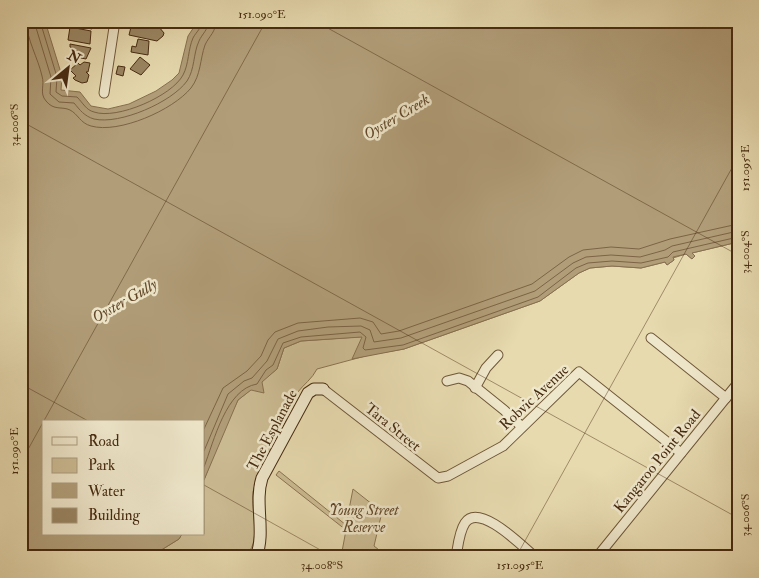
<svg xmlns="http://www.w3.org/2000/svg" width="759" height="578" font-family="'IM FELL Double Pica',serif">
<rect width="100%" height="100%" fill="#e7daaf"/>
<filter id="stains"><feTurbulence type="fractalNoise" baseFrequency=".004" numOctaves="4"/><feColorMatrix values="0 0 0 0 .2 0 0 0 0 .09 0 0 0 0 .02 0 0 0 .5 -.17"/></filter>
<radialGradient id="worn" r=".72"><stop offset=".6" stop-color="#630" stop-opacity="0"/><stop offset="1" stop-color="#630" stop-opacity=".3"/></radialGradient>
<g fill="#ccbc94" stroke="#8a7452">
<path d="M 738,242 L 692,253 L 695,256 L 692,259 L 686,254 L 673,258 L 674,260 L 667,265 L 665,262 L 641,268 L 612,266 L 590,268 L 579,273 L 540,301 L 404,349 L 369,355 L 317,369 C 312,379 304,384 297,393 C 291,402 289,415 284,425 C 275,446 261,465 254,488 C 248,507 265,544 243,557 L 150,557 L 179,539 L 182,534 L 204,534 L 204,480 L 222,433 L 238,400 L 277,369 L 284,348 L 301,341 L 372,336 L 570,264 Z"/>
<path d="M 279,471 L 346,525 L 353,489 L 382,512 L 374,546 L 388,557 L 381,557 L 373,551 L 372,557 L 341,557 L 346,530 L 276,475 Z"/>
</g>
<path fill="#b19e79" stroke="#87704f" d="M 21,21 L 45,21 L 62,76 L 61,90 L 80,92 L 91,106 L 108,109 L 129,104 L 156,91 L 172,80 L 179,73 L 188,36 L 198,21 L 738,21 L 738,242 L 692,253 L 695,256 L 692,259 L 686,254 L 673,257 L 674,260 L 667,265 L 665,262 L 641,268 L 612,266 L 590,268 L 579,273 L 540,301 L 404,349 L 352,359 L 362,337 L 301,341 L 284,348 L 277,369 L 262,382 L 264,393 L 251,390 L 238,400 L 204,480 L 204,422 L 44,422 L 44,534 L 182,534 L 179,539 L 150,557 L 21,557 Z"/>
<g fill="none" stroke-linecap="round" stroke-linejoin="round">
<g stroke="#7c6444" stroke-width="1">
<path d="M 26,21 C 27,40 38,58 42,76 C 45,85 39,93 46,101 C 54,111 62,106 70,110 C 78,114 80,123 91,126 C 119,134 173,110 191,88 C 201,75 200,59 205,45 C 209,36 216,32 216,21"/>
<path d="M 34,21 L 51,77 L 50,94 L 59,102 L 74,103 C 80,110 84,116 94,119 C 120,125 172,102 187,81 C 195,69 193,54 199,41 C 202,34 208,30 209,21"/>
<path d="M 40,21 L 57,77 L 56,92 L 62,96 L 77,97 C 83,103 86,110 94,112 C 117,120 172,96 183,75 C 189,64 188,49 193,38 C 196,32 202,28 202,21"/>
<path d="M 204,429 L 223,388 L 247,371 L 261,356 L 268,340 L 275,332 L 298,323 L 360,318 L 373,322 L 381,334 L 399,331 L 532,284 L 569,257 L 583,250 L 611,247 L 639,249 L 670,239 L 738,224"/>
<path d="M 204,451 L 228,394 L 244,381 L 252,378 L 267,361 L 278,339 L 298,331 L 328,327 L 361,326 L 370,330 L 374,342 L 401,338 L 535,291 L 573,263 L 586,257 L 611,255 L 640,257 L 665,250 L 672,246 L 738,231"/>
<path d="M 204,467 C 214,441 226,389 257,384 L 266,370 L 273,365 L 283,343 L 301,337 L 360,332 L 366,337 L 363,348 L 365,350 L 403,345 L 538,297 L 576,268 L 588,263 L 612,261 L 641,263 L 668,257 L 673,252 L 738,237"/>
</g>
</g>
<g fill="#9a8663" stroke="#472b10">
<path d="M 75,21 L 94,21 L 92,29 L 74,25 Z"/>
<path d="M 137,23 L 159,27 L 164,33 L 163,36 L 157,41 L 129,35 L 131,27 L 136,28 Z"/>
<path d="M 70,27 L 91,31 L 90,44 L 68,40 Z"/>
<path d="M 138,39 L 149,41 L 148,55 L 131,52 L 132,46 L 136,47 Z"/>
<path d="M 70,44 L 91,48 L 86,59 L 71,56 L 73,48 L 70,47 Z"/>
<path d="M 140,57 L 150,65 L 141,75 L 130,69 Z"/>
<path d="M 84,62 L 90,63 L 88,72 L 86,72 L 89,75 L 87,82 L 82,83 L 75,80 L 73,78 L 76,76 L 70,70 L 78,63 L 80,65 Z"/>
<path d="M 118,66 L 125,67 L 123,76 L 116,74 Z"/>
</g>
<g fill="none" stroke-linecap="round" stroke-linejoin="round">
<g stroke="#6f5738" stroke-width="11">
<g id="street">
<path d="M 104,93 L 115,21"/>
<path d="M 651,338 L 726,398"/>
<path d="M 447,381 L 459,378 L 468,381 L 504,410 L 522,427"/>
<path d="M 475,388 L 486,368 L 498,355"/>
<path d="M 323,389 L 438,478 L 448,476 L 503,446 L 579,372 L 681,453"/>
<path d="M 456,557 C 458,546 459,532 465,523 C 479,502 522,546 535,557"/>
<path d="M 597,557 L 738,383"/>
</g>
</g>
<g stroke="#472b10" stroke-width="13">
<path id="secondary" d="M 256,557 C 266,532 254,503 262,478 L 308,393 L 314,389 L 323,389"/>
</g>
<use href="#street" stroke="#efe7cb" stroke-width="9"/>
<use href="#secondary" stroke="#efe7cb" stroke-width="11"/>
</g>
<path fill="none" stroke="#472b10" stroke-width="1" stroke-opacity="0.45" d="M 315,21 L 738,255M 21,121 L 738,518M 21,384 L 90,422M 21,462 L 266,21M 204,485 L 333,557M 516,557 L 738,157"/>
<g text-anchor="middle" stroke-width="5" stroke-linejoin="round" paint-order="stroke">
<g font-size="15" fill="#472b10" stroke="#efe7cb">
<text transform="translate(534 397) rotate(-43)" y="5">Robvic Avenue</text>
<text transform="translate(393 427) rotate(39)" y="5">Tara Street</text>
<text transform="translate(272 430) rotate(-62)" y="5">The Esplanade</text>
<text transform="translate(657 461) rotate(-51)" y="5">Kangaroo Point Road</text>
</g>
<g font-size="15" font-style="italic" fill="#62482a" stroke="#efe7cb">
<text x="364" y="515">Young Street<tspan x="364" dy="17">Reserve</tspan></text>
</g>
<g font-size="16" font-style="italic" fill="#62482a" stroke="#efe7cb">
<text transform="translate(396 116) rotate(-31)" y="6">Oyster Creek</text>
<text transform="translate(124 300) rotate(-30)" y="6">Oyster Gully</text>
</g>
</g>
<rect width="759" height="578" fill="none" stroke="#e7daaf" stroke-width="55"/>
<rect x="42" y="420" width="162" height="115" fill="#efe7cb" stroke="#ac9c80"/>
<rect x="52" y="437" width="25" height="8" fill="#efe7cb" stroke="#ac9c80"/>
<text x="88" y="446" font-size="15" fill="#472b10">Road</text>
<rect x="52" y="458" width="25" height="15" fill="#ccbc94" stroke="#ac9c80"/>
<text x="88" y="470" font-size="15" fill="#472b10">Park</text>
<rect x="52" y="483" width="25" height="15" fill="#b19e79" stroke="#ac9c80"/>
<text x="88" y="496" font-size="15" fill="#472b10">Water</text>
<rect x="52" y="508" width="25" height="15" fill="#9a8663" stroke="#ac9c80"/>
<text x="88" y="520" font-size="15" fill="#472b10">Building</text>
<g transform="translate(68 68) rotate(29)" stroke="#efe7cb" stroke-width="4" paint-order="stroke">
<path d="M0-4L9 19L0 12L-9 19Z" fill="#472b10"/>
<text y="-8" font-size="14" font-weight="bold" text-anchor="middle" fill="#472b10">N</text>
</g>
<rect x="28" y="28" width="704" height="522" fill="none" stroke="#472b10" stroke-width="2"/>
<g font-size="12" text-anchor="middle" fill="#472b10">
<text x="262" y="18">151.090°E</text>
<text transform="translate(14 125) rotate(-90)" y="4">34.006°S</text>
<text transform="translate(745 168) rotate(-90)" y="4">151.095°E</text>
<text transform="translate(745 252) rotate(-90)" y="4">34.004°S</text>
<text transform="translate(14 451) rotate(-90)" y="4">151.090°E</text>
<text transform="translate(745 515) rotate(-90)" y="4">34.006°S</text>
<text x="322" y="569">34.008°S</text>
<text x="520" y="569">151.095°E</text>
</g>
<rect width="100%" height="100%" filter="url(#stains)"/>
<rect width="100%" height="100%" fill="url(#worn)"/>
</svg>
